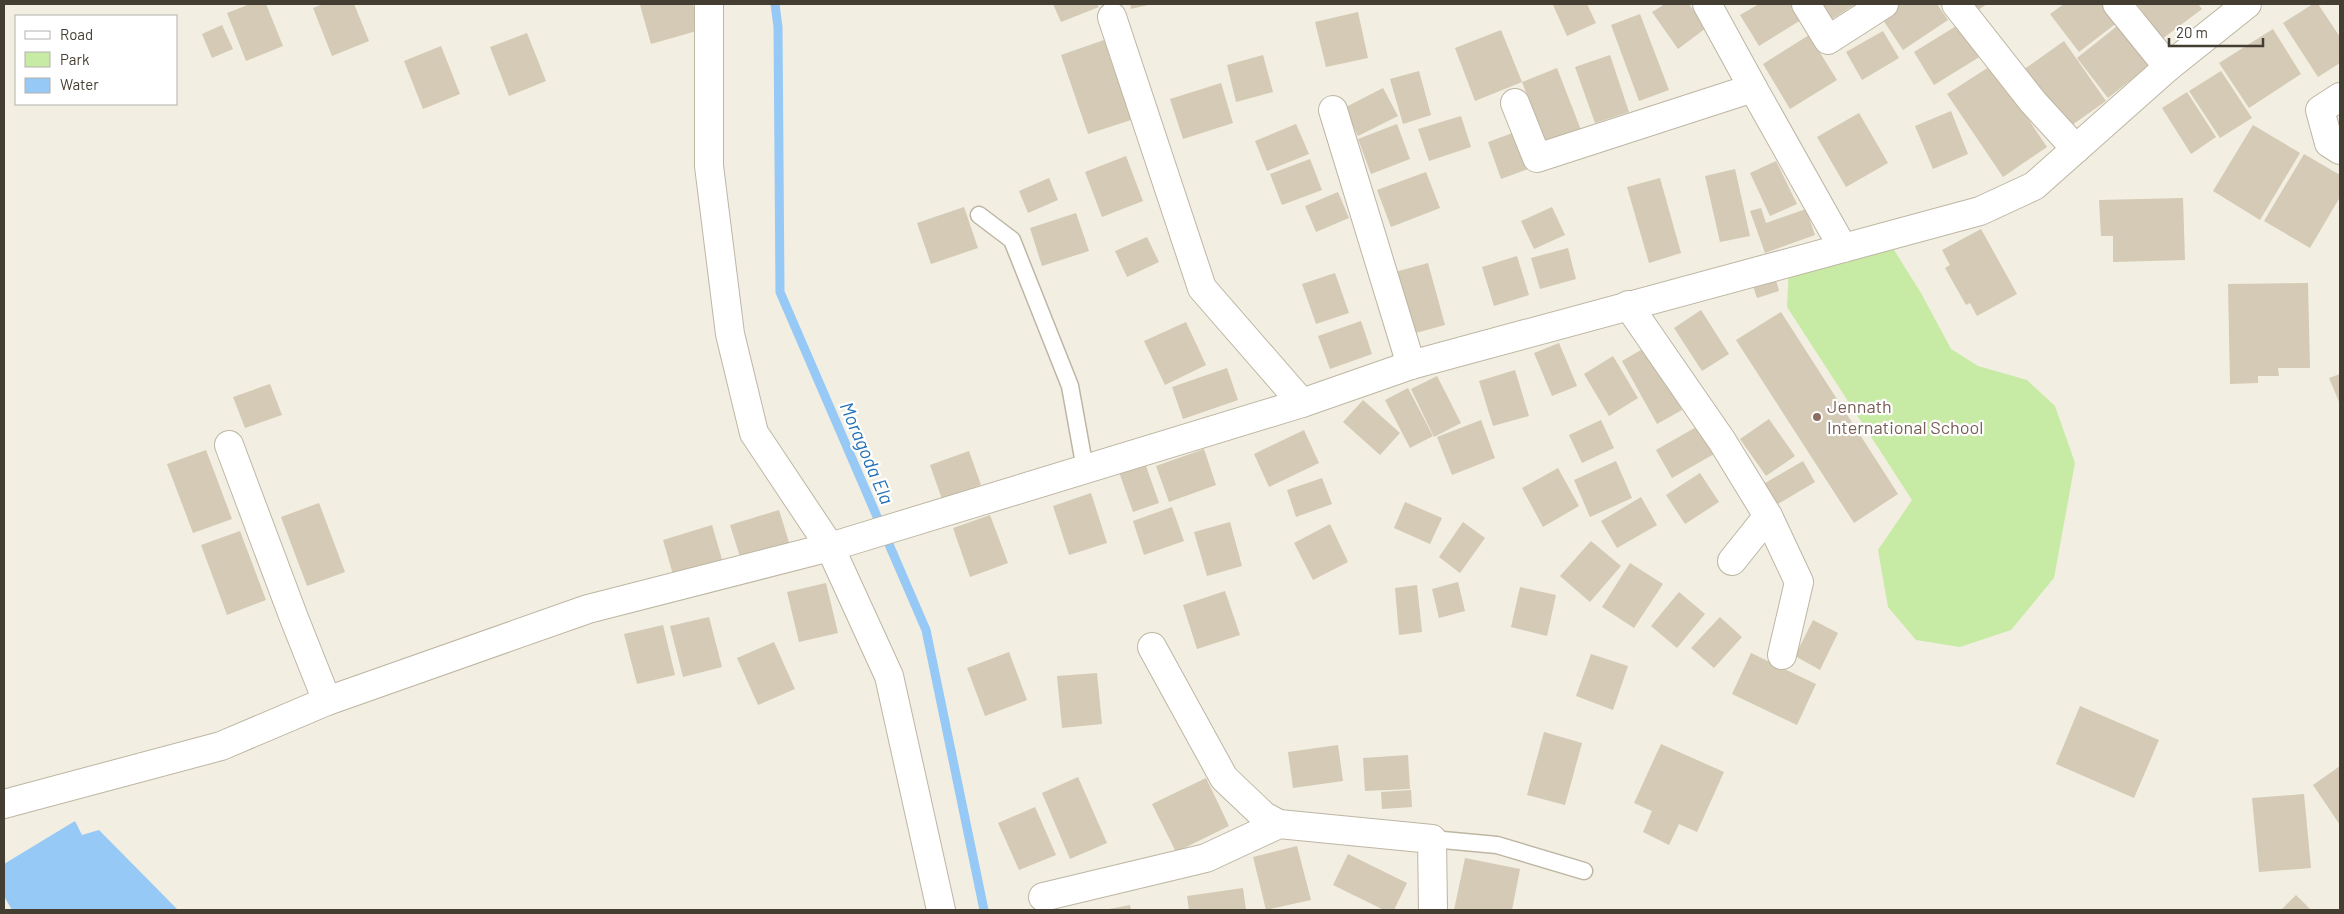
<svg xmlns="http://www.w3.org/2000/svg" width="2344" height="914" font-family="Barlow,sans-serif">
<rect width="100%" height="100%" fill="#f2eee1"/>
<path fill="#c7eba5" d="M 1889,242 L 1921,293 L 1951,349 L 1978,366 L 2027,380 L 2055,406 L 2075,463 L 2054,578 L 2011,630 L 1960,647 L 1916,640 L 1888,607 L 1878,550 L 1912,500 L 1787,307 L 1789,267 Z"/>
<path fill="#96c9f6" d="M 75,821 L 82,835 L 99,830 L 178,910 L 12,910 L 4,896 L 4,864 Z"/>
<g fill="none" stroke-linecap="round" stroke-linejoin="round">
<path stroke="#96c9f6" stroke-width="9" d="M 775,4 L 778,27 L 780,292 L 926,630 L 984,910"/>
</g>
<g fill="#d4cab5">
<path d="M 250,4 L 266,4 L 283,46 L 246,61 L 227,13 Z"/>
<path d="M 323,4 L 354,4 L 369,41 L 332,56 L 313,8 Z"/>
<path d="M 645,4 L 693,4 L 700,30 L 651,44 L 640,5 Z"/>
<path d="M 1053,4 L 1097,4 L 1099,7 L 1061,22 Z"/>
<path d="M 1130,4 L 1152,4 L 1131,9 Z"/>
<path d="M 1556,4 L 1587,4 L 1596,23 L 1567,36 L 1553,5 Z"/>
<path d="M 1665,4 L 1689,4 L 1706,28 L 1678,49 L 1652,12 Z"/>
<path d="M 1759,4 L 1791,4 L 1801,20 L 1759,46 L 1740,15 Z"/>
<path d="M 1813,4 L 1853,4 L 1854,5 L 1826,23 Z"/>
<path d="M 1894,4 L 1937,4 L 1948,20 L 1903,50 L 1879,14 Z"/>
<path d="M 1973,4 L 1987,4 L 1978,10 Z"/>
<path d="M 2064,4 L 2111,4 L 2123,18 L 2079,52 L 2050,14 Z"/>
<path d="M 2137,4 L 2198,4 L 2202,9 L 2162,39 Z"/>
<path d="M 2313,4 L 2318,4 L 2340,37 L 2340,63 L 2318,77 L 2283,23 Z"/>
<path d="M 1358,12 L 1368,58 L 1326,67 L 1315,22 Z"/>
<path d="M 1640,14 L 1669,90 L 1639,101 L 1611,25 Z"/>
<path d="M 1961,23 L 1981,56 L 1934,85 L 1914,52 Z"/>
<path d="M 2121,23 L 2152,63 L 2108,98 L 2077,58 Z"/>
<path d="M 222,25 L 233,49 L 212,58 L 202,34 Z"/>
<path d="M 2273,29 L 2301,74 L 2249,108 L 2219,63 Z"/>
<path d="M 1501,30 L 1522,82 L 1475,101 L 1455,48 Z"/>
<path d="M 1883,31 L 1899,58 L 1862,80 L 1846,52 Z"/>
<path d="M 527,33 L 546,81 L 509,96 L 490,47 Z"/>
<path d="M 1809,35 L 1837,80 L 1790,109 L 1763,64 Z"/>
<path d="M 1104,40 L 1131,120 L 1088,134 L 1061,55 Z"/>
<path d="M 2064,41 L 2106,101 L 2065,130 L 2023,70 Z"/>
<path d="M 441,46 L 460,94 L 423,109 L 404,61 Z"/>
<path d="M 1263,55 L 1273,92 L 1236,102 L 1227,65 Z"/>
<path d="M 1610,55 L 1629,112 L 1595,123 L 1575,67 Z"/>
<path d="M 1992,65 L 2047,147 L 2003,177 L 1947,94 Z"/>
<path d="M 1557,68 L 1581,130 L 1546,144 L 1522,82 Z"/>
<path d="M 1419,71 L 1431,115 L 1403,124 L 1390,79 Z"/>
<path d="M 2221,71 L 2252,118 L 2220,138 L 2189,91 Z"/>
<path d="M 1221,83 L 1233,123 L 1183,139 L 1170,99 Z"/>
<path d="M 1383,88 L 1398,116 L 1358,136 L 1344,108 Z"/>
<path d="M 2187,92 L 2216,137 L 2191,154 L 2162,108 Z"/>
<path d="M 1951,111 L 1968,154 L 1933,169 L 1915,126 Z"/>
<path d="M 1859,113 L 1888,163 L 1846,187 L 1817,137 Z"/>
<path d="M 1461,116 L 1471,147 L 1429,161 L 1418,129 Z"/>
<path d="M 1296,124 L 1309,154 L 1267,171 L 1255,141 Z"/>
<path d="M 1397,124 L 1410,159 L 1371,174 L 1358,139 Z"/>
<path d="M 2253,125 L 2300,153 L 2260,220 L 2213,191 Z"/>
<path d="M 1518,131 L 1531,168 L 1501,179 L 1488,142 Z"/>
<path d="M 2304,154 L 2340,175 L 2340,197 L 2310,248 L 2264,221 Z"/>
<path d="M 1126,156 L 1143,201 L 1102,217 L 1085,172 Z"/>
<path d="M 1310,159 L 1322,190 L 1282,205 L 1270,174 Z"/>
<path d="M 1776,161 L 1797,204 L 1770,216 L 1750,173 Z"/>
<path d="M 1735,169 L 1750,236 L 1720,242 L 1705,176 Z"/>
<path d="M 1426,172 L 1440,208 L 1391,227 L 1377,190 Z"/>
<path d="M 1049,178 L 1058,200 L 1028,213 L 1019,191 Z"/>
<path d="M 1660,178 L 1681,253 L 1649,263 L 1627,187 Z"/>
<path d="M 1338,192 L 1349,218 L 1316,232 L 1305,206 Z"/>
<path d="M 2183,198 L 2185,260 L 2113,262 L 2113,236 L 2101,236 L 2099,200 Z"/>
<path d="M 964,207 L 978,248 L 931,264 L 917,223 Z"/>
<path d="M 1552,207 L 1565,235 L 1534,249 L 1521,221 Z"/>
<path d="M 1761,208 L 1766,223 L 1806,209 L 1815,235 L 1765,253 L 1750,211 Z"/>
<path d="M 1076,213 L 1089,251 L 1042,266 L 1030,228 Z"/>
<path d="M 1981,229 L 2017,294 L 1977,316 L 1970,303 L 1966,305 L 1945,268 L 1950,265 L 1942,250 Z"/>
<path d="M 1147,237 L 1159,262 L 1127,277 L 1115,251 Z"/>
<path d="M 1568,248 L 1576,279 L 1540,289 L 1531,258 Z"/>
<path d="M 1517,256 L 1529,295 L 1494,306 L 1482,267 Z"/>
<path d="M 1428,263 L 1445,325 L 1412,334 L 1395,272 Z"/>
<path d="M 1335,273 L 1349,313 L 1316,324 L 1302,284 Z"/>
<path d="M 1775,277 L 1779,291 L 1757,298 L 1752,283 Z"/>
<path d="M 2308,283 L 2310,368 L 2278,368 L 2279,376 L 2258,376 L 2258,383 L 2230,384 L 2228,284 Z"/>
<path d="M 1701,310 L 1729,354 L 1702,371 L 1674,328 Z"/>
<path d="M 1781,312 L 1898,494 L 1854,523 L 1736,340 Z"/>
<path d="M 1361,321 L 1372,354 L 1330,369 L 1318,336 Z"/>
<path d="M 1186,322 L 1206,365 L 1165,385 L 1144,341 Z"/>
<path d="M 1559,343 L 1577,386 L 1552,396 L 1534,353 Z"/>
<path d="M 1646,347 L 1682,410 L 1657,424 L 1622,361 Z"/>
<path d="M 1613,356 L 1638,398 L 1609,416 L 1584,374 Z"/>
<path d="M 1227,368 L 1238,400 L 1183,419 L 1172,387 Z"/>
<path d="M 1515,370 L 1529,416 L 1493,426 L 1479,381 Z"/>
<path d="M 2340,374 L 2340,404 L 2329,378 Z"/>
<path d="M 1437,376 L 1461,423 L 1434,437 L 1411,389 Z"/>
<path d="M 270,384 L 282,415 L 245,428 L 233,397 Z"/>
<path d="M 1408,388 L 1433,436 L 1410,448 L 1385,400 Z"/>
<path d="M 1363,400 L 1400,433 L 1380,455 L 1343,422 Z"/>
<path d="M 1769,419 L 1795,456 L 1766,476 L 1740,439 Z"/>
<path d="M 1481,420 L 1495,458 L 1452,475 L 1437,437 Z"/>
<path d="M 1601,420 L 1614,448 L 1582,463 L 1569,435 Z"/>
<path d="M 1698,426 L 1714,454 L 1672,478 L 1656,450 Z"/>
<path d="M 1304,430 L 1319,463 L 1269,487 L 1254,454 Z"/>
<path d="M 1204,449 L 1216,485 L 1169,502 L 1156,466 Z"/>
<path d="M 206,450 L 232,519 L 193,533 L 167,464 Z"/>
<path d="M 969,451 L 981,485 L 942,499 L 930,465 Z"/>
<path d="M 1616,461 L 1632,498 L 1590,517 L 1574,480 Z"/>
<path d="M 1803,461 L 1815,482 L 1773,507 L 1760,486 Z"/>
<path d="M 1145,463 L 1159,503 L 1133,512 L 1119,472 Z"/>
<path d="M 1558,468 L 1579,506 L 1543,527 L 1522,488 Z"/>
<path d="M 1700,473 L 1719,502 L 1685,524 L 1666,495 Z"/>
<path d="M 1322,478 L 1332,504 L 1296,517 L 1287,490 Z"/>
<path d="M 1091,493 L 1107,543 L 1069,555 L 1053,506 Z"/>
<path d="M 1641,497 L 1657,525 L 1617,548 L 1601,521 Z"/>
<path d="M 1405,502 L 1442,518 L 1430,544 L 1394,528 Z"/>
<path d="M 319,503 L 345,572 L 307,586 L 281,517 Z"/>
<path d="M 1172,507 L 1184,541 L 1144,555 L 1133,521 Z"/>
<path d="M 779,510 L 791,549 L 742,563 L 730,525 Z"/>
<path d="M 990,515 L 1008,563 L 970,577 L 953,528 Z"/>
<path d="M 1230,522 L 1242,566 L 1207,576 L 1194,532 Z"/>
<path d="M 1463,522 L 1485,538 L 1460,573 L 1439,557 Z"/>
<path d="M 1330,524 L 1348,562 L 1313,580 L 1294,543 Z"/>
<path d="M 712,525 L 723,563 L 674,578 L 663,540 Z"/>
<path d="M 240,531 L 266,600 L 227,615 L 201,545 Z"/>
<path d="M 1591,541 L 1621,566 L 1590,602 L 1560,576 Z"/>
<path d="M 1630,563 L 1663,584 L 1634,628 L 1602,607 Z"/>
<path d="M 1458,582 L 1465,611 L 1439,618 L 1432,589 Z"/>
<path d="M 826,583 L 838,633 L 799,642 L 787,592 Z"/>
<path d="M 1417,585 L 1422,632 L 1399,635 L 1395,588 Z"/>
<path d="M 1520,587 L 1556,595 L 1547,636 L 1511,627 Z"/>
<path d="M 1225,591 L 1240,635 L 1197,649 L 1183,605 Z"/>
<path d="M 1679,592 L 1705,614 L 1677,648 L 1651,626 Z"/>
<path d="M 709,617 L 722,667 L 683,677 L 670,626 Z"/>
<path d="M 1720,617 L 1742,637 L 1714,668 L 1691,648 Z"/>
<path d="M 1813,620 L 1838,633 L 1820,670 L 1795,656 Z"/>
<path d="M 663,625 L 675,675 L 637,684 L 624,634 Z"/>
<path d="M 774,642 L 795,689 L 758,705 L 737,658 Z"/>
<path d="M 1009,652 L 1027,700 L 985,716 L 967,668 Z"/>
<path d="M 1751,653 L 1816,684 L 1797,725 L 1732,694 Z"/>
<path d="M 1591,654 L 1628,666 L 1613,710 L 1576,696 Z"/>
<path d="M 1097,673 L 1102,724 L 1062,728 L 1057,676 Z"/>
<path d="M 2080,706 L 2159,740 L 2134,798 L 2056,764 Z"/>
<path d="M 1544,732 L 1582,743 L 1565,805 L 1527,795 Z"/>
<path d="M 1661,744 L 1724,772 L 1697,832 L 1679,824 L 1669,845 L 1643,832 L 1652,811 L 1634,803 Z"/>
<path d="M 1338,745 L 1343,781 L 1293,788 L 1288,752 Z"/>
<path d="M 1408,755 L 1410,789 L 1365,791 L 1363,758 Z"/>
<path d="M 2340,766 L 2340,825 L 2313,785 Z"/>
<path d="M 1078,777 L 1107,843 L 1070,859 L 1042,793 Z"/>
<path d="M 1206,778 L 1229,826 L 1176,852 L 1152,804 Z"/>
<path d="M 1411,790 L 1412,807 L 1382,809 L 1381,792 Z"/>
<path d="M 2304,794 L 2311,868 L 2259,872 L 2252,798 Z"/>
<path d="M 1035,807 L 1056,855 L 1019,870 L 998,823 Z"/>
<path d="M 1297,846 L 1311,900 L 1266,910 L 1253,857 Z"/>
<path d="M 1348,854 L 1407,883 L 1394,910 L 1384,910 L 1333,885 Z"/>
<path d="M 1465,858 L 1520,869 L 1512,910 L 1454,910 Z"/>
<path d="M 1243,888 L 1246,910 L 1189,910 L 1187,896 Z"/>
<path d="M 2296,895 L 2311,910 L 2281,910 Z"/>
<path d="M 1130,905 L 1131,910 L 1110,910 L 1109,909 Z"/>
</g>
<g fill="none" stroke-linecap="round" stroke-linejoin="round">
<g stroke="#beb6a3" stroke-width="19">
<g id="service">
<path d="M 979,215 L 1012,240 L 1070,386 L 1085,469"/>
<path d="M 1432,839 L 1497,845 L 1584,871"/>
</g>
</g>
<g stroke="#beb6a3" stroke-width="30">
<g id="minor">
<path d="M 709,4 L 709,166 L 730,334 L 754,433 L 830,547 L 889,676 L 941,910"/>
<path d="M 1707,4 L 1753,88"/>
<path d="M 1806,4 L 1828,40 L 1884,4"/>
<path d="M 1956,4 L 2033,102 L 2076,149"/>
<path d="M 2117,4 L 2168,67"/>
<path d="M 1112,17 L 1202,288 L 1302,403"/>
<path d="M 2340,97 L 2320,110 L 2329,143 L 2340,150"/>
<path d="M 1515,103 L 1537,158 L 1753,88 L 1843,248"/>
<path d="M 1333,110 L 1411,365"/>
<path d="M 1628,305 L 1722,441 L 1768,516 L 1732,561"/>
<path d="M 229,445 L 294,618 L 327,701"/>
<path d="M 1768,516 L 1799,582 L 1782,655"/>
<path d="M 1152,647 L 1224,778 L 1264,816 L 1279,824"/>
<path d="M 4,804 L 221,746 L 327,701 L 588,609 L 830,547 L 1302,403 L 1411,365 L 1980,211 L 2034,186 L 2168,67 L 2247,4"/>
<path d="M 1043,897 L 1206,858 L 1279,824 L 1432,839 L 1433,910"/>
</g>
</g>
<use href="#service" stroke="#fff" stroke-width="16"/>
<use href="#minor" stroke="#fff" stroke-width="28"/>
</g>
<circle fill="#8d6e63" stroke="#fff" stroke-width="2" cx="1817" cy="417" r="5"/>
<g text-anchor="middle" stroke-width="4.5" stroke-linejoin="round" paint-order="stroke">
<g font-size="18" fill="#785e54" stroke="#fff" text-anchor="start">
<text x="1827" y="413">Jennath<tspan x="1827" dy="21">International School</tspan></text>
</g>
<g font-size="19" font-style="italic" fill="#2270b7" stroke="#fff">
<text transform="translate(867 453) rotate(67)" y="7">Moragoda Ela</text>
</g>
</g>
<rect width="2344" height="914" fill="none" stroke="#443d31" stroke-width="10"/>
<rect x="15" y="15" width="162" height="90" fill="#ffffff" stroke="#b4b1ad"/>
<rect x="25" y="31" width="25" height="8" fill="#ffffff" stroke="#b4b1ad"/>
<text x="60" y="40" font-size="15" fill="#443d31">Road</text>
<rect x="25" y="52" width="25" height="15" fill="#c7eba5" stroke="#b4b1ad"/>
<text x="60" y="65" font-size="15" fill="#443d31">Park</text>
<rect x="25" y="78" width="25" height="15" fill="#96c9f6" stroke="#b4b1ad"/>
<text x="60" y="90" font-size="15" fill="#443d31">Water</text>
<path d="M2169 38v8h94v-8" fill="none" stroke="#443d31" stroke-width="2.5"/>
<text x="2176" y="38" font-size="15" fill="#443d31" stroke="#ffffff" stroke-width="4" paint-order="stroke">20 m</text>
</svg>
